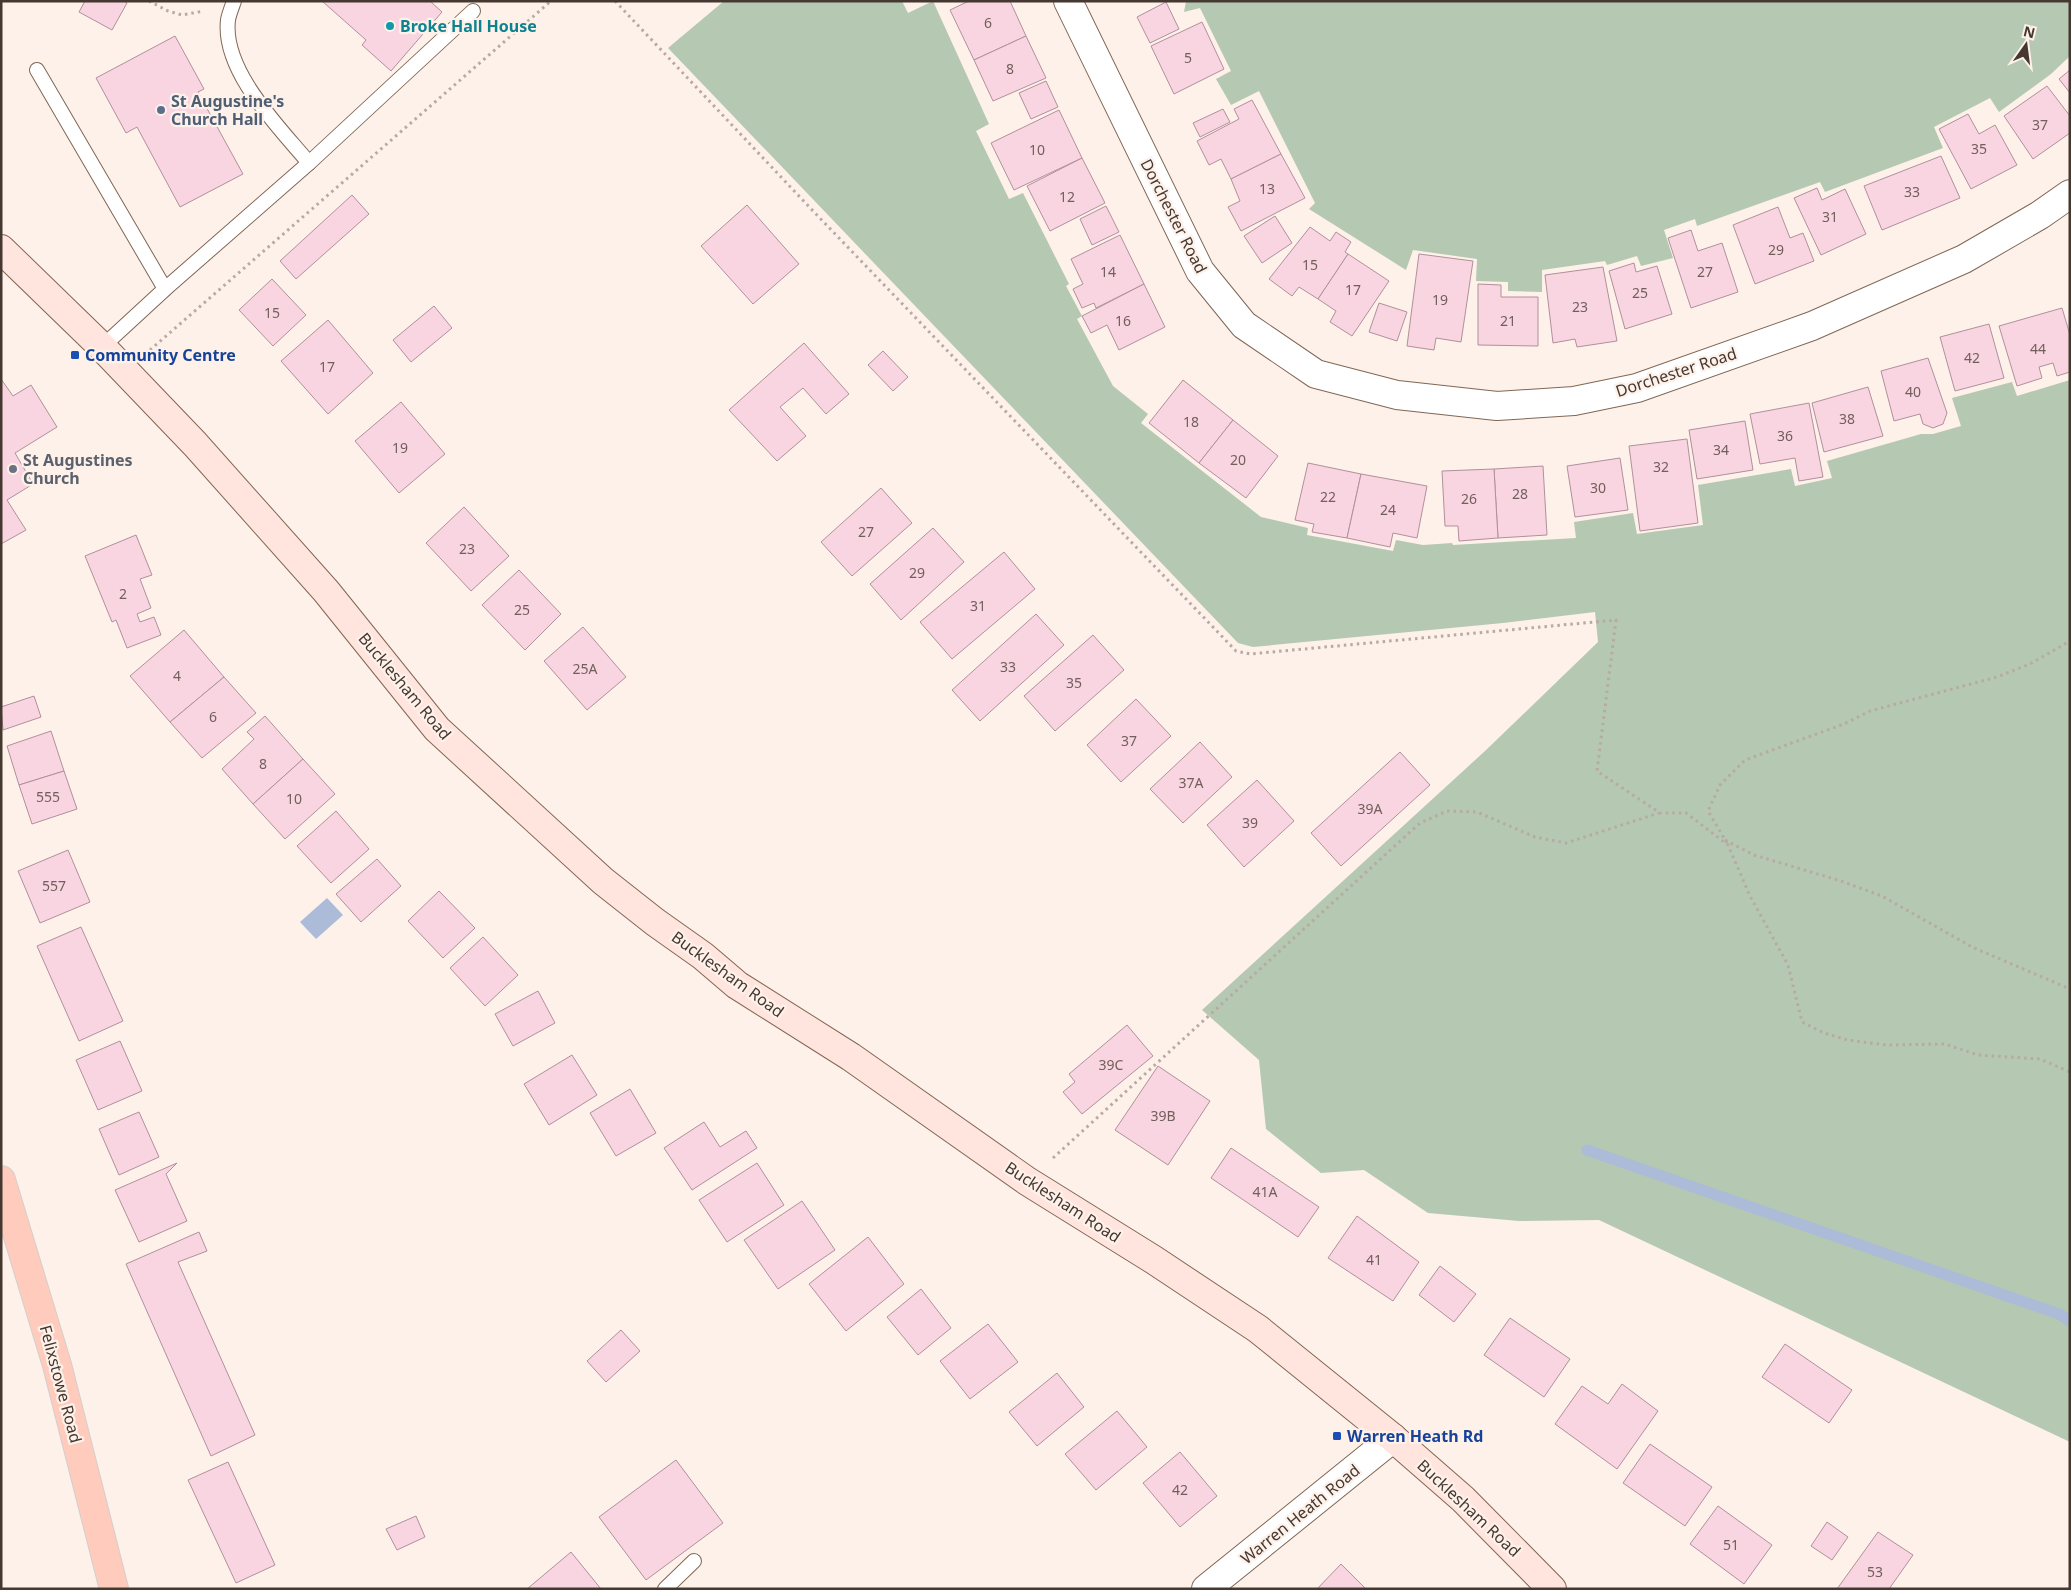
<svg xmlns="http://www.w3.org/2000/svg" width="2071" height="1590" font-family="'Noto Sans',sans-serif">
<rect width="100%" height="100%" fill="#fdf1e9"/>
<g fill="#b5c8b2">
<path d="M 724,1 L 902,1 L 908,13 L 933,1 L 989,124 L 976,131 L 1009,199 L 1023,193 L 1069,284 L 1066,286 L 1082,316 L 1077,319 L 1113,386 L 1148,414 L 1141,423 L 1261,517 L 1308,528 L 1307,535 L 1393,551 L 1396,540 L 1423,545 L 1452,543 L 1453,545 L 1576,538 L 1574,522 L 1633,513 L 1637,534 L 1703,525 L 1698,485 L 1791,469 L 1795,486 L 1832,478 L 1827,461 L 1921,434 L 1933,434 L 1961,426 L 1952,398 L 2012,382 L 2017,396 L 2070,380 L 2070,1442 L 1599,1220 L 1519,1221 L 1428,1213 L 1364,1170 L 1321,1173 L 1266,1129 L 1259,1060 L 1202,1010 L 1485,751 L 1598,642 L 1595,612 L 1503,623 L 1253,647 L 1238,643 L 668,48 Z"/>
<path d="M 1186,1 L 2070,1 L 2070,56 L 2051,74 L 1999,112 L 1990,98 L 1934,127 L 1943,148 L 1825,192 L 1820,182 L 1697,226 L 1695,219 L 1664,230 L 1673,258 L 1641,266 L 1637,256 L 1607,265 L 1605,261 L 1542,270 L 1542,292 L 1508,291 L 1508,282 L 1476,281 L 1477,259 L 1413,250 L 1406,270 L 1309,209 L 1315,203 L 1259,91 L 1231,105 L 1216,79 L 1231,71 L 1200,8 L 1184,12 Z"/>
</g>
<path fill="#abbbd8" d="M 327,898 L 343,915 L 316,939 L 300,922 Z"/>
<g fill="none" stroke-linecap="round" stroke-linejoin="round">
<path stroke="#abbbd8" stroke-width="11" d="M 1587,1150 L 2059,1314 L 2070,1321"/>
</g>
<g fill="#f9d4e1" stroke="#b0909c">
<path d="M 85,1 L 124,1 L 127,3 L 112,30 L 79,12 Z"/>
<path d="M 322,1 L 430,1 L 442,12 L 391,71 L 362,45 L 366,40 Z"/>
<path d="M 969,1 L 1010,1 L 1026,36 L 974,60 L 950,10 Z"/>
<path d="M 1166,2 L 1179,29 L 1150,43 L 1137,17 Z"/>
<path d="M 1202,22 L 1224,69 L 1174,94 L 1151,46 Z"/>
<path d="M 175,36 L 204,89 L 198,92 L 243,174 L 180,207 L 137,127 L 126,133 L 96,78 Z"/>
<path d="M 1026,36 L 1046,78 L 993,101 L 974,60 Z"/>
<path d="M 2070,70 L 2070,93 L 2059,79 Z"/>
<path d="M 1046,81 L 1058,107 L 1031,119 L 1019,93 Z"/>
<path d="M 2047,86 L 2070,116 L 2070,133 L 2033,159 L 2004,116 Z"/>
<path d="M 1252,100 L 1281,154 L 1231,179 L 1221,159 L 1209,165 L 1197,141 L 1239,119 L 1234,109 Z"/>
<path d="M 1223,109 L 1230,122 L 1200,137 L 1193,123 Z"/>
<path d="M 1059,110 L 1082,158 L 1014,190 L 991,143 Z"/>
<path d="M 1968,114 L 1979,134 L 1995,125 L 2017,165 L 1971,189 L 1939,129 Z"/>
<path d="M 1281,154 L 1305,198 L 1241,231 L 1228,207 L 1240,201 L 1231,179 Z"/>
<path d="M 1941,156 L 1960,198 L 1882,230 L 1864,186 Z"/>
<path d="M 1082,158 L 1105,203 L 1050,231 L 1027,186 Z"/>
<path d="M 1817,188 L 1822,200 L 1845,189 L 1866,234 L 1821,255 L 1794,198 Z"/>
<path d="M 352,195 L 369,214 L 296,279 L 280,261 Z"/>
<path d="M 747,205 L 799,264 L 753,304 L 701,246 Z"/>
<path d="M 1106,206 L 1119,232 L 1092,245 L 1080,219 Z"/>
<path d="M 1778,207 L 1790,238 L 1803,233 L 1814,261 L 1755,284 L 1733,225 Z"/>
<path d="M 1275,216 L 1292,243 L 1262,263 L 1244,236 Z"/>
<path d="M 1310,227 L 1330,241 L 1336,232 L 1351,242 L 1345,252 L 1348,254 L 1318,299 L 1299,287 L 1292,296 L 1269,279 Z"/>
<path d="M 1691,230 L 1698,251 L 1722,243 L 1738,292 L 1691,308 L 1668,238 Z"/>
<path d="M 1120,235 L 1144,284 L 1096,308 L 1094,303 L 1082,308 L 1073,289 L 1083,284 L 1071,259 Z"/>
<path d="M 1348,254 L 1389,281 L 1352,336 L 1330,322 L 1336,311 L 1318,299 Z"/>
<path d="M 1419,254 L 1473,261 L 1461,342 L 1436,338 L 1434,350 L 1407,346 Z"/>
<path d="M 1634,263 L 1636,272 L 1657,266 L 1672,314 L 1625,329 L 1609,271 Z"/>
<path d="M 1603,267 L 1617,341 L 1577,347 L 1575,339 L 1553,343 L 1545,275 Z"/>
<path d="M 272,279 L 306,315 L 273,346 L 239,310 Z"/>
<path d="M 1144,284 L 1165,327 L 1119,350 L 1107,325 L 1091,333 L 1082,316 Z"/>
<path d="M 1478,284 L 1501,285 L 1501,297 L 1538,297 L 1538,346 L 1478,345 Z"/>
<path d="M 1379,303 L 1407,312 L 1397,341 L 1369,332 Z"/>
<path d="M 434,306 L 452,328 L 411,362 L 393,340 Z"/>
<path d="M 2062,308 L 2070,335 L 2070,372 L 2057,376 L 2053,363 L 2039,367 L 2042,378 L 2017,386 L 1999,326 Z"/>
<path d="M 328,320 L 373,373 L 328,414 L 281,361 Z"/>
<path d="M 1989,324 L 2004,378 L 1955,391 L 1940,337 Z"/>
<path d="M 804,343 L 849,394 L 826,414 L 803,388 L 780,407 L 806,436 L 777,461 L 729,410 Z"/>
<path d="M 883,351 L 908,377 L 893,391 L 868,365 Z"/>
<path d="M 1928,358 L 1947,413 L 1943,424 L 1933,428 L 1923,424 L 1920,414 L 1894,421 L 1881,371 Z"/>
<path d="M 1,379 L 13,396 L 31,385 L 57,427 L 15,453 L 33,484 L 7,500 L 26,530 L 1,544 Z"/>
<path d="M 1183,380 L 1233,420 L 1199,463 L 1149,423 Z"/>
<path d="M 1868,387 L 1883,436 L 1824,452 L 1812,403 Z"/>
<path d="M 401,402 L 445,454 L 399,493 L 355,441 Z"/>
<path d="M 1809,403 L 1823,477 L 1799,481 L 1795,458 L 1760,464 L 1750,414 Z"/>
<path d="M 1233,420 L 1278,456 L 1246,498 L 1199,463 Z"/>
<path d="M 1745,421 L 1753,470 L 1697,479 L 1689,430 Z"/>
<path d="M 1687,439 L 1698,523 L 1640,531 L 1629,446 Z"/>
<path d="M 1620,458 L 1628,510 L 1575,517 L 1567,466 Z"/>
<path d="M 1308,463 L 1361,474 L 1347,538 L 1312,532 L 1314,524 L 1295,520 Z"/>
<path d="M 1543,466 L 1547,535 L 1498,538 L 1494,469 Z"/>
<path d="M 1494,469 L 1498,538 L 1459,541 L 1458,526 L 1445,526 L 1442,471 Z"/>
<path d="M 1361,474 L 1427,486 L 1417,538 L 1393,533 L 1390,547 L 1347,538 Z"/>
<path d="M 881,488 L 912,523 L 852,576 L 821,542 Z"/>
<path d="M 464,507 L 509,556 L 471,591 L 426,543 Z"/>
<path d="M 933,528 L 964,562 L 901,620 L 870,584 Z"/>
<path d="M 136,535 L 152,575 L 140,579 L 151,608 L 137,614 L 140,622 L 154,617 L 161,635 L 127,648 L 116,620 L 112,622 L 85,556 Z"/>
<path d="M 1004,552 L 1035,589 L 952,659 L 920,622 Z"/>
<path d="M 519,570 L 561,614 L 525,650 L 482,605 Z"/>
<path d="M 1036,614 L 1064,645 L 980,721 L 952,690 Z"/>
<path d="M 583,627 L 626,677 L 587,710 L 544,661 Z"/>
<path d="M 184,630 L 224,677 L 170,722 L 130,676 Z"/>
<path d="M 1093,635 L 1124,670 L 1055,731 L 1024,696 Z"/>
<path d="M 224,677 L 256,713 L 202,758 L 170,722 Z"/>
<path d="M 34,696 L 41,717 L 3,730 L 1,707 Z"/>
<path d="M 1136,699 L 1171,736 L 1121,782 L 1087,745 Z"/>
<path d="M 265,716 L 303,759 L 253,804 L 222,769 L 254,739 L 247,732 Z"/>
<path d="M 51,731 L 64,771 L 19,785 L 7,746 Z"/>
<path d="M 1200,742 L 1232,777 L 1183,823 L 1150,789 Z"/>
<path d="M 1400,752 L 1430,785 L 1341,866 L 1311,833 Z"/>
<path d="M 303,759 L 335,794 L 285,839 L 253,804 Z"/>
<path d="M 64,771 L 77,809 L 32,824 L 19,785 Z"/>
<path d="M 1257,780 L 1294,821 L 1244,867 L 1207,825 Z"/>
<path d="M 336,811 L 369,849 L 331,883 L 297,846 Z"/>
<path d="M 68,850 L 90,902 L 40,923 L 18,871 Z"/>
<path d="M 377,859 L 401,886 L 361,922 L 336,894 Z"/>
<path d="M 439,891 L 475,928 L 443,958 L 408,921 Z"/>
<path d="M 81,927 L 123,1021 L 79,1041 L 37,946 Z"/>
<path d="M 483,937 L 518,975 L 485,1006 L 450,968 Z"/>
<path d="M 538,991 L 555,1023 L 513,1046 L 495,1014 Z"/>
<path d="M 1127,1025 L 1153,1056 L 1082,1114 L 1063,1092 L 1075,1082 L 1069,1074 Z"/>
<path d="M 120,1041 L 142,1091 L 98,1110 L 76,1060 Z"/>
<path d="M 572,1055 L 597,1095 L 549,1125 L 524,1084 Z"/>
<path d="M 1158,1066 L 1210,1101 L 1168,1165 L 1115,1130 Z"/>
<path d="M 630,1089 L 656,1133 L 616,1156 L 590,1113 Z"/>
<path d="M 139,1112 L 159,1157 L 119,1175 L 99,1129 Z"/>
<path d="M 704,1122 L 720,1147 L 746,1131 L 757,1148 L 692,1190 L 664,1148 Z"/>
<path d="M 1231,1148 L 1319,1207 L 1298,1237 L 1211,1178 Z"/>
<path d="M 177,1163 L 166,1174 L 187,1221 L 139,1242 L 115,1190 Z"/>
<path d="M 757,1163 L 784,1205 L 727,1242 L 699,1200 Z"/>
<path d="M 802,1201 L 835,1250 L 778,1289 L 744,1240 Z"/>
<path d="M 1357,1216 L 1419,1262 L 1393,1301 L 1328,1258 Z"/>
<path d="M 199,1232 L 207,1251 L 178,1262 L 255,1435 L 211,1456 L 126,1264 Z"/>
<path d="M 868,1237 L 904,1284 L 846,1331 L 809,1284 Z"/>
<path d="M 1440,1266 L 1476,1294 L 1454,1322 L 1419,1295 Z"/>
<path d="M 921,1289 L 951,1328 L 918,1355 L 887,1317 Z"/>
<path d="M 1510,1318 L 1570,1359 L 1544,1397 L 1484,1355 Z"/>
<path d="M 988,1324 L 1018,1362 L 970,1399 L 940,1361 Z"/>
<path d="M 621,1330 L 640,1351 L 606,1382 L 587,1361 Z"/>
<path d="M 1785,1344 L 1852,1390 L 1829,1423 L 1762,1377 Z"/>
<path d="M 1057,1373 L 1084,1407 L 1037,1446 L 1009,1412 Z"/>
<path d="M 1622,1384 L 1658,1411 L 1617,1469 L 1555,1424 L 1582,1386 L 1608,1404 Z"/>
<path d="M 1117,1411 L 1147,1447 L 1096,1490 L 1065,1454 Z"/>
<path d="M 1650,1444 L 1712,1487 L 1685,1526 L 1623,1483 Z"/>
<path d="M 1180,1452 L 1217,1496 L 1180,1527 L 1143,1483 Z"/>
<path d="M 676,1460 L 723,1523 L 646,1580 L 599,1517 Z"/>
<path d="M 228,1462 L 275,1565 L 236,1583 L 188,1480 Z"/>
<path d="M 1718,1506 L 1772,1545 L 1744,1584 L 1690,1544 Z"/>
<path d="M 416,1516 L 425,1537 L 397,1550 L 386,1529 Z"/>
<path d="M 1827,1522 L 1848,1537 L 1832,1560 L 1811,1546 Z"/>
<path d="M 1878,1532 L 1913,1555 L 1889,1589 L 1837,1589 Z"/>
<path d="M 571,1552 L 601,1589 L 527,1589 Z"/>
<path d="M 1341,1564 L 1366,1589 L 1317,1589 Z"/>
</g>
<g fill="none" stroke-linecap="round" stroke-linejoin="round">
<g stroke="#806755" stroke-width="16">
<g id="lane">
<path d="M 234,1 C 232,7 229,14 228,20 C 222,71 279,127 309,163"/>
<path d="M 37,70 L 165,289"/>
<path d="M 102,347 L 165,289 L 309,163 L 473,11"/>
<path d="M 665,1589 L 694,1561"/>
</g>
</g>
<g stroke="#806755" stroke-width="30">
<g id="street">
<path d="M 1068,1 L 1200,271 L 1244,325 L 1316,374 L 1397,395 L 1497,406 L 1574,401 L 1637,388 L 1812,326 L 1964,259 L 2040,215 L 2070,194"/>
<path d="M 1206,1589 L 1393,1438"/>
</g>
</g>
<g stroke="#806755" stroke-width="30">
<path id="secondary" d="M 1,249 L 102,347 L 195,444 L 326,591 L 437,729 L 603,881 L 655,922 L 703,956 L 737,985 L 851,1057 L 1027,1181 L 1154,1260 L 1258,1329 L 1393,1438 L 1463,1499 L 1552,1589"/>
</g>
<g stroke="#d2cfcd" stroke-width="30">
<path id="primary" d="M 1,1180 L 57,1365 L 114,1589"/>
</g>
<g stroke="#b6aaa2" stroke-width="3" stroke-dasharray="2.5 4" stroke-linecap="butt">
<path d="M 149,1 L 168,11 L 182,15 L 204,11"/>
<path d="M 615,1 L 814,212 L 1236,651 L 1250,654 L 1616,620 L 1597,771 L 1660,813 L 1686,813 L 1728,845 L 1750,896 L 1788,965 L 1802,1022 L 1824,1033 L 1848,1040 L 1886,1045 L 1945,1044 L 1978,1055 L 2040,1059 L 2070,1072"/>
<path d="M 150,350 L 551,1"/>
<path d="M 1725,840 L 1754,855 L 1841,881 L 1882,896 L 1972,947 L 2070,989"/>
<path d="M 1727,843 L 1708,811 L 1720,785 L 1745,760 L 1844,724 L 1870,711 L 1997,677 L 2030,664 L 2070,641"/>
<path d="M 1053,1158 L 1420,823 L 1447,811 L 1477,812 L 1535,837 L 1566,843 L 1659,813"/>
</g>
<use href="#lane" stroke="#fff" stroke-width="14"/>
<use href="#street" stroke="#fff" stroke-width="28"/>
<use href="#secondary" stroke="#ffe5de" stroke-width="28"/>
<use href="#primary" stroke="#ffcbbc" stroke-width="28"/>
</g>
<circle fill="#0f9aa8" stroke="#fdf1e9" stroke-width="2" cx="390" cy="26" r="5"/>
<circle fill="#5c6f8a" stroke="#fdf1e9" stroke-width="2" cx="161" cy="110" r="5"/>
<g fill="#1a4fb4" stroke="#fdf1e9" stroke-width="2">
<rect x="70" y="350" width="10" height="10" rx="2.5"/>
<rect x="1332" y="1431" width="10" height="10" rx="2.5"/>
</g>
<circle fill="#6b7280" stroke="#fdf1e9" stroke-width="2" cx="13" cy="469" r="5"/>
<g text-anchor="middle" stroke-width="4.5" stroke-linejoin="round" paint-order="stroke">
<g font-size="14" fill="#715f5c">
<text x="988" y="28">6</text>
<text x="1188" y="63">5</text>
<text x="1010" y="74">8</text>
<text x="2040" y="130">37</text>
<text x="1979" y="154">35</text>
<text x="1037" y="155">10</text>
<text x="1267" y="194">13</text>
<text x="1912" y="197">33</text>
<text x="1067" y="202">12</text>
<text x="1830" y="222">31</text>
<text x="1776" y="255">29</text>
<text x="1310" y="270">15</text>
<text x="1108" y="277">14</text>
<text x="1705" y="277">27</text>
<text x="1353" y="295">17</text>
<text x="1640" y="298">25</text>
<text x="1440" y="305">19</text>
<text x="1580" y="312">23</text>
<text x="272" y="318">15</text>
<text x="1123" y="326">16</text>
<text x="1508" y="326">21</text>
<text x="2038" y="354">44</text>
<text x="1972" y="363">42</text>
<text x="327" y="372">17</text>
<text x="1913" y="397">40</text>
<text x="1847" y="424">38</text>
<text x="1191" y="427">18</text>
<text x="1785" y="441">36</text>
<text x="400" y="453">19</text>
<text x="1721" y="455">34</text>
<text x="1238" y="465">20</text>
<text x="1661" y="472">32</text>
<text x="1598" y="493">30</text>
<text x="1520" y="499">28</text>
<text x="1328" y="502">22</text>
<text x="1469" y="504">26</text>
<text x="1388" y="515">24</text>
<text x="866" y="537">27</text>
<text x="467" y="554">23</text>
<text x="917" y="578">29</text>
<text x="123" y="599">2</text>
<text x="978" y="611">31</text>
<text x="522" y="615">25</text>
<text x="1008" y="672">33</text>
<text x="585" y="674">25A</text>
<text x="177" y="681">4</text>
<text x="1074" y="688">35</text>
<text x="213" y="722">6</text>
<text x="1129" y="746">37</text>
<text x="263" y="769">8</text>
<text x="1191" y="788">37A</text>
<text x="48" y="802">555</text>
<text x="294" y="804">10</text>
<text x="1370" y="814">39A</text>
<text x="1250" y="828">39</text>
<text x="54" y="891">557</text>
<text x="1111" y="1070">39C</text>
<text x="1163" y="1121">39B</text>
<text x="1265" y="1197">41A</text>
<text x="1374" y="1265">41</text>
<text x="1180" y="1495">42</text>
<text x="1731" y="1550">51</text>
<text x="1875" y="1577">53</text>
</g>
<g font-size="16" font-weight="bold" fill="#0d838f" stroke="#fdf1e9" text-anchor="start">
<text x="400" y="32">Broke Hall House</text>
</g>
<g font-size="16" font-weight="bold" fill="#4e5e75" stroke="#fdf1e9" text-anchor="start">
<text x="171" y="107">St Augustine's<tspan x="171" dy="18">Church Hall</tspan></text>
</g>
<g font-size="16" fill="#443830" stroke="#fdf1e9">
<text transform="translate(1174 216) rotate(63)" y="6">Dorchester Road</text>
<text transform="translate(1676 372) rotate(-18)" y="6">Dorchester Road</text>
<text transform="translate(405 686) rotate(50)" y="6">Bucklesham Road</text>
<text transform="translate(728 974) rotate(36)" y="6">Bucklesham Road</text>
<text transform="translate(1063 1202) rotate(33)" y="6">Bucklesham Road</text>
<text transform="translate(61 1384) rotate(75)" y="6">Felixstowe Road</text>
<text transform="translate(1469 1508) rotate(43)" y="6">Bucklesham Road</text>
<text transform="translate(1300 1514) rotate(-39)" y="6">Warren Heath Road</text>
</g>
<g font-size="16" font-weight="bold" fill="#164399" stroke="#fdf1e9" text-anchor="start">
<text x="85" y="361">Community Centre</text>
<text x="1347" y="1442">Warren Heath Rd</text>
</g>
<g font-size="16" font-weight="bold" fill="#5b616d" stroke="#fdf1e9" text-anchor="start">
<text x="23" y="466">St Augustines<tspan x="23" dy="18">Church</tspan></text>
</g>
</g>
<rect width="2071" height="1590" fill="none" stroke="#443830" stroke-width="5"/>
<g transform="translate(2026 45) rotate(14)" stroke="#fdf1e9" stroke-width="4" paint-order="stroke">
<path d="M0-4L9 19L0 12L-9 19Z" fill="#443830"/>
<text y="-8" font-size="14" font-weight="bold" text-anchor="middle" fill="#443830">N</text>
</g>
</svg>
